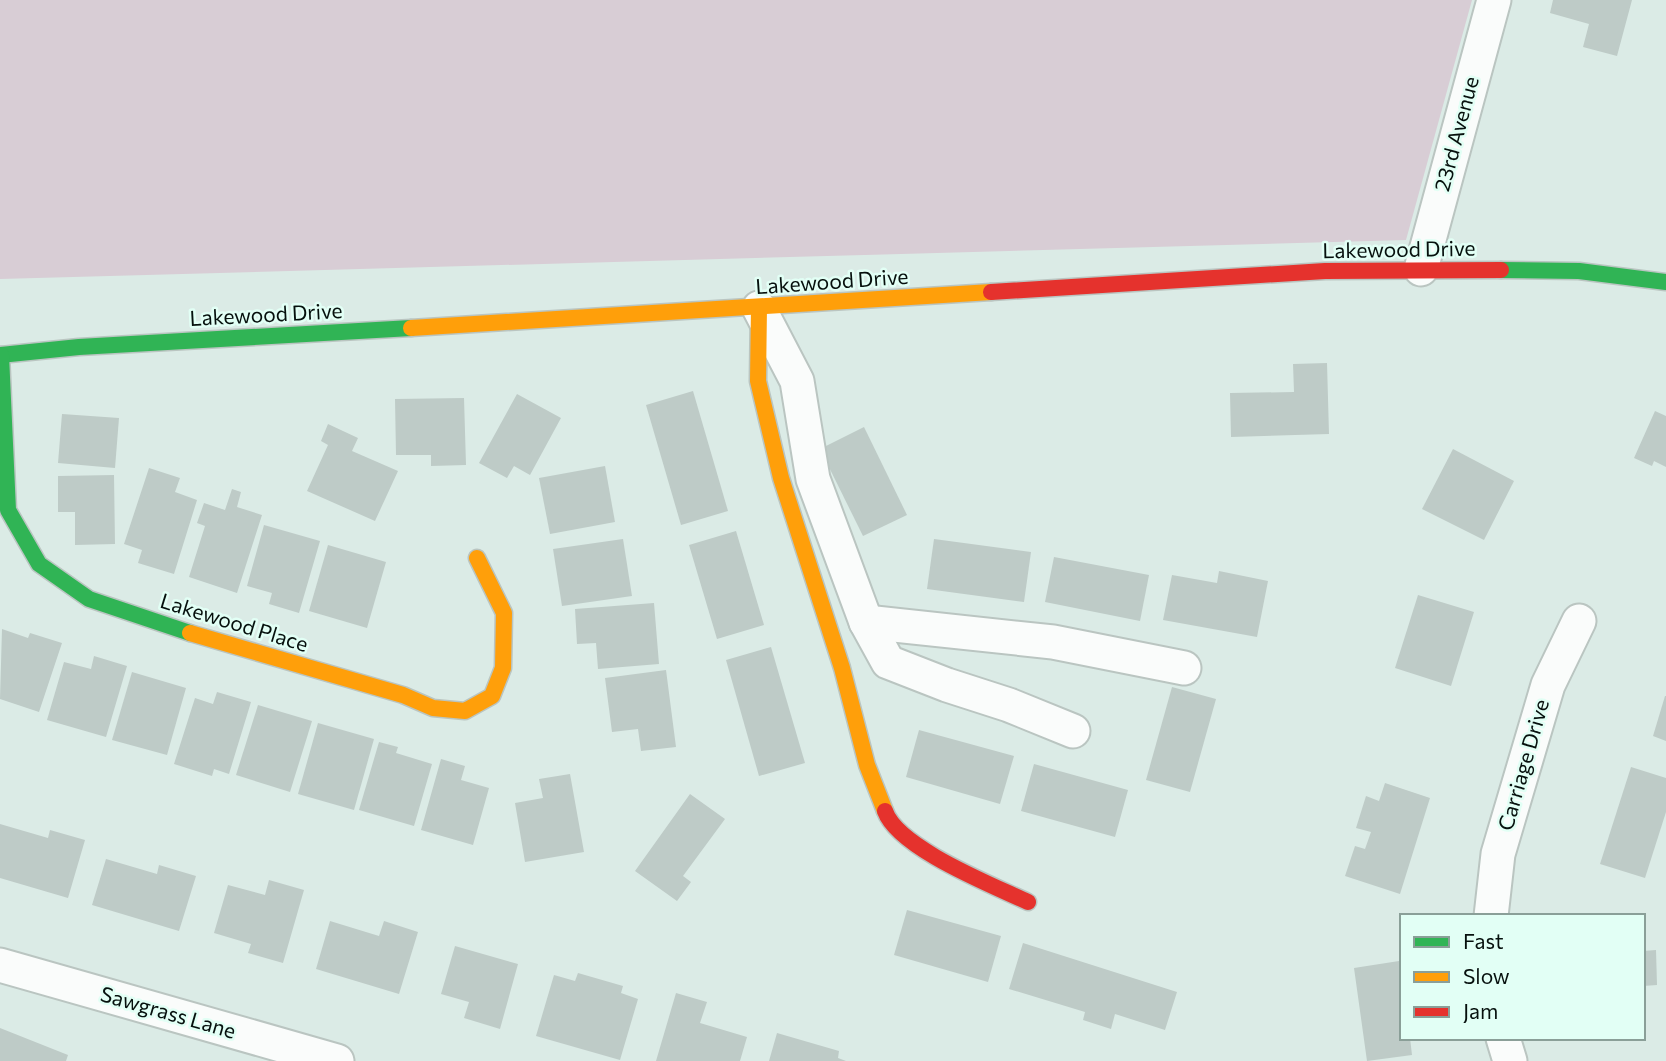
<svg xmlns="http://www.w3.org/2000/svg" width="1666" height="1061" font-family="Commissioner,sans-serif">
<rect width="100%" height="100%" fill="#dbebe6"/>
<path fill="#d8cdd5" d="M 0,0 L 1472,0 L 1406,240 L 0,279 Z"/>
<g fill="#becbc7">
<path d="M 1553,0 L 1632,0 L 1617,56 L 1583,47 L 1589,24 L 1550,13 Z"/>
<path d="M 1327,363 L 1329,434 L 1231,437 L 1230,393 L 1294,392 L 1293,364 Z"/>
<path d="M 693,391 L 728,511 L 681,525 L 646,405 Z"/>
<path d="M 517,394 L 561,418 L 530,475 L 514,466 L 507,478 L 479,463 Z"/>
<path d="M 464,398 L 466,465 L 431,466 L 431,455 L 396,455 L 395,399 Z"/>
<path d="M 1655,411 L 1666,416 L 1666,467 L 1654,461 L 1652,466 L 1634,458 Z"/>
<path d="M 62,414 L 119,418 L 115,468 L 58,463 Z"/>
<path d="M 328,424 L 358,438 L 352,451 L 398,471 L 375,521 L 307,491 L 328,445 L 321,441 Z"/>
<path d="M 864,427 L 907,515 L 863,536 L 820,449 Z"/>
<path d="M 1453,449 L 1514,481 L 1484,540 L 1422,509 Z"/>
<path d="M 605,466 L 615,522 L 550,534 L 539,478 Z"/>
<path d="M 149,468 L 180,478 L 175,492 L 197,500 L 174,574 L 138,563 L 142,550 L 124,544 Z"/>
<path d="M 114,475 L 115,544 L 75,545 L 75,512 L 58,512 L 58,476 Z"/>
<path d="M 232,489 L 241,492 L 237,507 L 262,515 L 237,593 L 189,577 L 205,526 L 197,523 L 204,503 L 225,510 Z"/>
<path d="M 264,525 L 320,541 L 299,613 L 269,604 L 272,593 L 247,586 Z"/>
<path d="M 736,531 L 764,625 L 717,639 L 689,545 Z"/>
<path d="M 623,539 L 632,596 L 562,606 L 553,549 Z"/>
<path d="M 934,539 L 1031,552 L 1024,602 L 927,589 Z"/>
<path d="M 328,545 L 386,562 L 367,628 L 309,611 Z"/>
<path d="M 1054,557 L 1149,575 L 1140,621 L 1045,602 Z"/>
<path d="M 1219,571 L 1268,581 L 1257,637 L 1163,620 L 1172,575 L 1217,583 Z"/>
<path d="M 1418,595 L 1474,612 L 1451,686 L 1395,668 Z"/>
<path d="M 654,603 L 659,664 L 598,669 L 596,643 L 577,644 L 575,609 Z"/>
<path d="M 2,629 L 28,638 L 30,633 L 62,643 L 39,712 L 0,699 Z"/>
<path d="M 771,647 L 805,763 L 759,776 L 726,660 Z"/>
<path d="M 94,656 L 127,666 L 106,737 L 47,720 L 64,662 L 91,669 Z"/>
<path d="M 666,670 L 676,747 L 641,751 L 638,729 L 612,732 L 605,678 Z"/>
<path d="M 132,672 L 186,688 L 167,755 L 112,740 Z"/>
<path d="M 1172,687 L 1216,699 L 1190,792 L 1146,780 Z"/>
<path d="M 217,692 L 251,702 L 229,774 L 214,769 L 212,776 L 174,764 L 195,698 L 213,704 Z"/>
<path d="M 1665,696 L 1666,696 L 1666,741 L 1653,736 Z"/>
<path d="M 258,705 L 312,721 L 290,792 L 236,775 Z"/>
<path d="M 318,723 L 374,739 L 354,810 L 298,794 Z"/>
<path d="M 919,730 L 1014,756 L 1000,804 L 906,777 Z"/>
<path d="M 379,742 L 398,747 L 396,753 L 432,764 L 414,826 L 359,810 Z"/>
<path d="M 441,759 L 465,766 L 461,780 L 489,788 L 473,845 L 421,830 Z"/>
<path d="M 1034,764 L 1128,790 L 1115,837 L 1021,811 Z"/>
<path d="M 1631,767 L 1666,778 L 1666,812 L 1645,878 L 1600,864 Z"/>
<path d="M 570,774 L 584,852 L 525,862 L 515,803 L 543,798 L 539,779 Z"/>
<path d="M 1385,783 L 1430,798 L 1400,894 L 1345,876 L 1355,846 L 1365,849 L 1371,832 L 1356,828 L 1366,796 L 1379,801 Z"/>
<path d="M 690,794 L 725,819 L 683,876 L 691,882 L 677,901 L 635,871 Z"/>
<path d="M 0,824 L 48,838 L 50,830 L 85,840 L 68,898 L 0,878 Z"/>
<path d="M 106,859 L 157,874 L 159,865 L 196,876 L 179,931 L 92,905 Z"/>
<path d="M 269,880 L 304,890 L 283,963 L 248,953 L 251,944 L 214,933 L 228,885 L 265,895 Z"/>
<path d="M 907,910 L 1001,936 L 988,982 L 894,955 Z"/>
<path d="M 330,921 L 379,936 L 384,921 L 418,932 L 399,994 L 316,969 Z"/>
<path d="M 1023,943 L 1177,992 L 1165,1030 L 1115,1014 L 1111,1029 L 1083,1020 L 1085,1012 L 1009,989 Z"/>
<path d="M 455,946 L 518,964 L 500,1029 L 464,1018 L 469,1002 L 441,994 Z"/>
<path d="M 1656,950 L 1657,985 L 1643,986 L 1643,951 Z"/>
<path d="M 1399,961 L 1402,982 L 1402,1038 L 1410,1038 L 1412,1055 L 1367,1061 L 1354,968 Z"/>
<path d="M 578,973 L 623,986 L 621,993 L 638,999 L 620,1060 L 536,1036 L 554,975 L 575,981 Z"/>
<path d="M 676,993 L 707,1002 L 700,1023 L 747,1037 L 740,1061 L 656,1061 Z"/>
<path d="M 0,1028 L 68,1055 L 66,1061 L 0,1061 Z"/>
<path d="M 777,1033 L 839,1051 L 838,1058 L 846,1061 L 769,1061 Z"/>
</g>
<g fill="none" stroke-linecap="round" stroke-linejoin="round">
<g stroke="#bac5c1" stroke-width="37">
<g id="street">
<path d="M 1421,269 L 1494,0"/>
<path d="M 759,308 L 797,381 L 813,479 L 866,622 L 888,662 L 947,685 L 1009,705 L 1073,731"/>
<path d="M 866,622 L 1053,642 L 1184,668"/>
<path d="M 1491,916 L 1498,854 L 1548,685 L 1579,621"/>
<path d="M 0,965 L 337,1061"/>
<path d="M 1503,1038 L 1510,1061"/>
</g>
</g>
<g stroke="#bac5c1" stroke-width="19">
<g id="fast">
<path d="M 1501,270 L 1579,271 L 1666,282"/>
<path d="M 0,355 L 79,347 L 411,328"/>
<path d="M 1,355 L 8,510 L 39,564 L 89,599 L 190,633"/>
</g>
</g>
<g stroke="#bac5c1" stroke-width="19">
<g id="slow">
<path d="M 759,308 L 758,381 L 781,478 L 842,668 L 867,765 L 885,811"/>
<path d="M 411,328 L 991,292"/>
<path d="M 190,633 L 403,695 L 433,708 L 465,711 L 492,696 L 503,668 L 504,613 L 477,558"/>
</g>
</g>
<g stroke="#bac5c1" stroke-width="19">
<g id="jam">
<path d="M 991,292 L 1325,271 L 1501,270"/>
<path d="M 885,811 C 898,848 992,885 1028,902"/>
</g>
</g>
<use href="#street" stroke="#fafcfb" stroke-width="33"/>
<use href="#fast" stroke="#30b455" stroke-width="16"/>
<use href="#slow" stroke="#ff9f0a" stroke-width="16"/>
<use href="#jam" stroke="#e5322d" stroke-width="16"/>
</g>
<g text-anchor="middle" stroke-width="5" stroke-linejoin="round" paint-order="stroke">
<g font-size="21" fill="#06100d" stroke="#e2fff5">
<text transform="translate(1457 134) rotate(-75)" y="7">23rd Avenue</text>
<text transform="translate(1399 250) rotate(-1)" y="7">Lakewood Drive</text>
<text transform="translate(832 282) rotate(-4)" y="7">Lakewood Drive</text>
<text transform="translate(266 315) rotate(-3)" y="7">Lakewood Drive</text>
<text transform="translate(234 623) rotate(17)" y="7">Lakewood Place</text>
<text transform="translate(1524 765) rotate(-74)" y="7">Carriage Drive</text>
<text transform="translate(168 1013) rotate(16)" y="7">Sawgrass Lane</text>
</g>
</g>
<rect x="1400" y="914" width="245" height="126" fill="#e2fff5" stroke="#8a9f98" stroke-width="2"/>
<rect x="1414" y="937" width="35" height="10" fill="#30b455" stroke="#8a9f98" stroke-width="2"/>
<text x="1463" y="949" font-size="21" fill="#06100d">Fast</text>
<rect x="1414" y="972" width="35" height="10" fill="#ff9f0a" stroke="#8a9f98" stroke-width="2"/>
<text x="1463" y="984" font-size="21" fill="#06100d">Slow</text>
<rect x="1414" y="1007" width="35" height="10" fill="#e5322d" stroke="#8a9f98" stroke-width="2"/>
<text x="1463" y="1019" font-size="21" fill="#06100d">Jam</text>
</svg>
